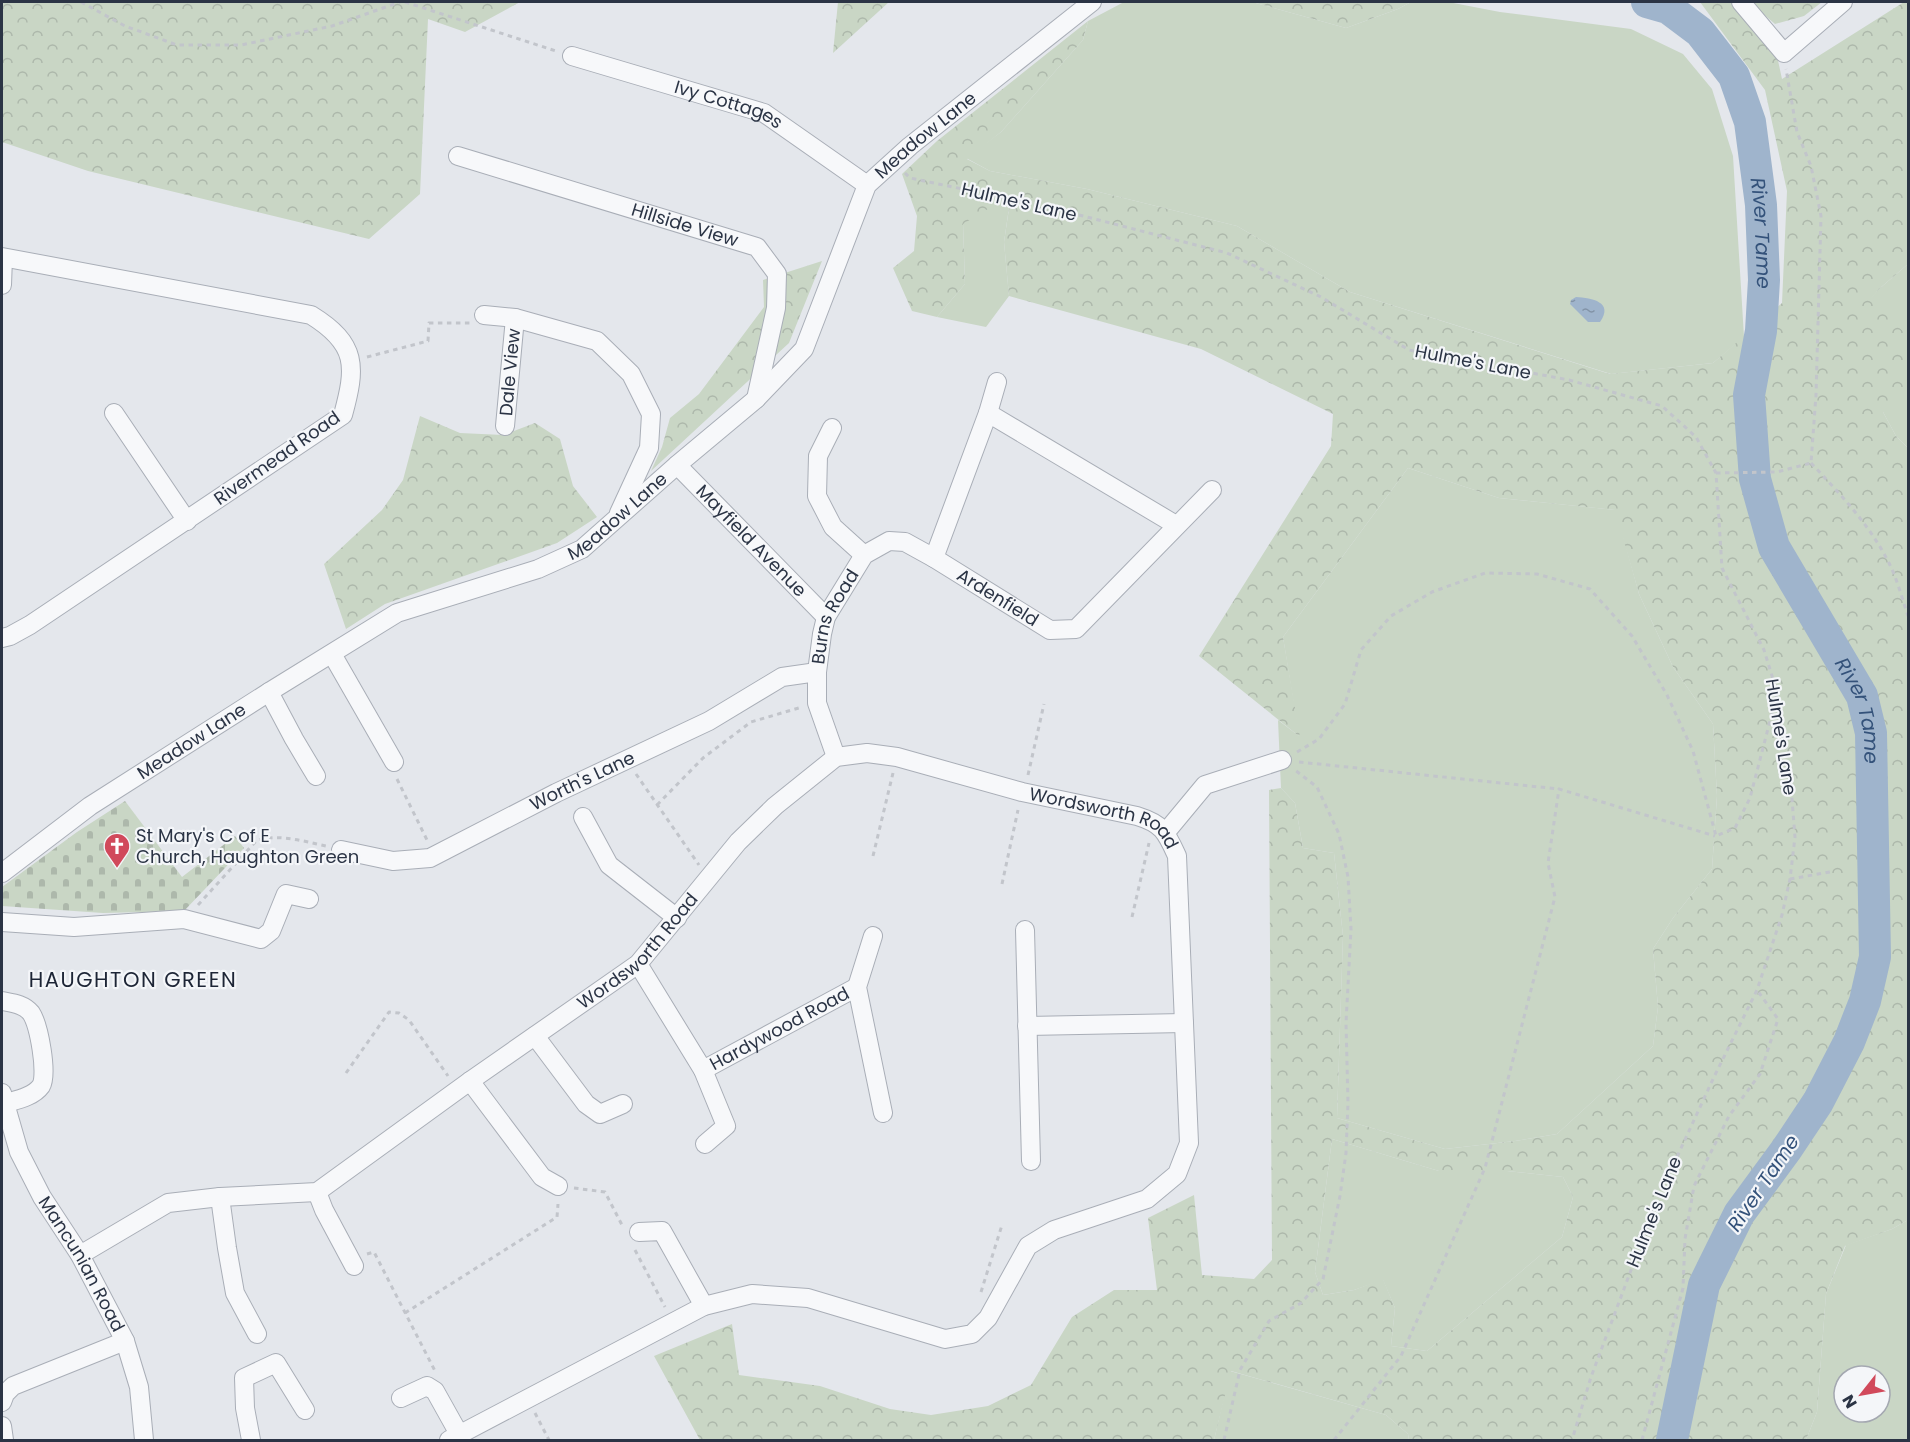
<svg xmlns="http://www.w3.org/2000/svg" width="1910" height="1442" font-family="Poppins,sans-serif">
<defs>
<pattern id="forest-crowns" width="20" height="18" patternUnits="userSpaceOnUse" patternTransform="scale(1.5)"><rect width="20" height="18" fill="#c9d6c5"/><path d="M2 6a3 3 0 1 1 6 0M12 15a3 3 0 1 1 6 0" fill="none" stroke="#adb8ab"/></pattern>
<pattern id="cemetery-stones" width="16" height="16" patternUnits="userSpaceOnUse" patternTransform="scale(1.5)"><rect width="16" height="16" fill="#c9d6c5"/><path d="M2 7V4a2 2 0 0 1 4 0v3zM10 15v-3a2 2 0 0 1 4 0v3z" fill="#adb8ab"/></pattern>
<pattern id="water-ripples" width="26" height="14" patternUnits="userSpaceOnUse" patternTransform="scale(1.5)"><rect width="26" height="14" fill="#9fb4cc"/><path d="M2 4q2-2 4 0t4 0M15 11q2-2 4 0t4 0" fill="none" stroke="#8293a7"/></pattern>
</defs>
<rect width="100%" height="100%" fill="#e4e7ec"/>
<g fill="#c9d6c5" fill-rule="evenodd">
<path d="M 1124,2 L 1252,2 L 1346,28 L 1398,9 L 1411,2 L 1448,2 L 1500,12 L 1631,29 L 1683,54 L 1712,89 L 1733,156 L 1744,337 L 1713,363 L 1611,374 L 1350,292 L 1237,226 L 1087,189 L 990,171 L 966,158 L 1001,132 L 1083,40 L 1088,21 Z"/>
<path d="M 1011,194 L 1004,242 L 1009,296 L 986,327 L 937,317 L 965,284 L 963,223 Z"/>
<path d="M 1908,264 L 1908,448 L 1896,436 L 1883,412 L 1869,300 L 1879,289 Z"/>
<path d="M 1408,468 L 1499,498 L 1616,510 L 1639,594 L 1673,667 L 1713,724 L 1717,796 L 1712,869 L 1673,918 L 1653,949 L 1658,1007 L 1653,1046 L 1557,1134 L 1515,1141 L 1445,1149 L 1337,1118 L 1343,936 L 1334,853 L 1303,848 L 1295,803 L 1281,788 L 1278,720 L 1299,736 L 1283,637 Z"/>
<path d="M 1332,1139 L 1439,1171 L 1507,1171 L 1563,1177 L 1573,1197 L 1562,1237 L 1427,1351 L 1391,1346 L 1395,1308 L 1383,1280 L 1354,1290 L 1323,1295 L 1315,1272 Z"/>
<path d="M 1908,1220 L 1908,1440 L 1806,1440 L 1817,1412 L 1826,1294 L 1846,1245 L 1892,1229 ZM 1844,1376 L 1880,1376 L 1880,1412 L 1844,1412 Z"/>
<path d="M 1230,1371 L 1386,1415 L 1408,1434 L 1409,1440 L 1214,1440 Z"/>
</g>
<g fill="url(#forest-crowns)" fill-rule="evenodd">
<path d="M 2,2 L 520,2 L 465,32 L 428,19 L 420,194 L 369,239 L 88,171 L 2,142 Z"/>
<path d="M 838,2 L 889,2 L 833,53 Z"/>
<path d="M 1252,2 L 1411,2 L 1398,9 L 1346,28 Z"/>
<path d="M 1700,2 L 1735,2 L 1777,56 L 1782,79 L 1904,2 L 1908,2 L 1908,264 L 1879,289 L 1870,300 L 1908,336 L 1908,398 L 1883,412 L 1896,436 L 1908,448 L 1908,1220 L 1892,1229 L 1845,1246 L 1826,1294 L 1817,1412 L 1806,1440 L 1409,1440 L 1408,1434 L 1386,1415 L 1231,1371 L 1214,1440 L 700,1440 L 654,1356 L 732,1324 L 739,1375 L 820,1386 L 890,1409 L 931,1415 L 988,1406 L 1031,1385 L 1072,1317 L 1114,1290 L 1157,1290 L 1148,1218 L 1194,1195 L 1202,1275 L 1254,1279 L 1272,1260 L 1269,790 L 1281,788 L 1295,803 L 1303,848 L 1334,853 L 1343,936 L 1337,1118 L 1445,1149 L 1515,1141 L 1557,1134 L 1653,1046 L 1658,1007 L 1653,949 L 1673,918 L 1712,869 L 1717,796 L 1713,724 L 1673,667 L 1639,594 L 1615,510 L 1499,498 L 1408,468 L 1283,637 L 1300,737 L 1199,656 L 1331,446 L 1333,414 L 1201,349 L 1009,296 L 1004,242 L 1011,195 L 963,224 L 965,284 L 937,317 L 912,311 L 893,268 L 914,251 L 917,216 L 902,174 L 937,141 L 1088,21 L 1083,40 L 1001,132 L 967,159 L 990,171 L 1087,189 L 1237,226 L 1350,292 L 1610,374 L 1713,363 L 1782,303 L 1787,191 L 1765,90 ZM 1332,1139 L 1439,1171 L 1507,1171 L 1563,1177 L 1573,1197 L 1562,1237 L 1427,1351 L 1391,1346 L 1395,1308 L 1383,1279 L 1354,1290 L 1323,1295 L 1315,1272 Z"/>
<path d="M 1749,2 L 1822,2 L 1804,16 L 1775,24 Z"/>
<path d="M 822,261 L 789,343 L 651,471 L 662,447 L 670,418 L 699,394 L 764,307 L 763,280 Z"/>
<path d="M 420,416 L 460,433 L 503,435 L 535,423 L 560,439 L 573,486 L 597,517 L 557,543 L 385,604 L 346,629 L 324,564 L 382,510 L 403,480 Z"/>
</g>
<path fill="url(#cemetery-stones)" d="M 125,801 L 182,877 L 235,836 L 244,848 L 184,911 L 103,913 L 2,906 L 2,887 L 77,832 Z"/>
<path fill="url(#water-ripples)" d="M 1576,297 C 1592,298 1614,302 1600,322 L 1588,322 L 1570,304 L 1571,300 Z"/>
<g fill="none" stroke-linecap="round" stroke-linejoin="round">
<path stroke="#9fb4cc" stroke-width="32" id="s1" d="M 1647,2 L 1668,8 L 1700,32 L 1734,76 L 1750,122 L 1761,205 L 1764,280 L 1761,331 L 1749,395 L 1755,479 L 1774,547 L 1862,696 L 1871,733 L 1875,957 L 1865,1001 L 1849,1042 L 1818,1102 L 1786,1150 L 1739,1214 L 1704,1285 L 1672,1440"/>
<g stroke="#a9aeb7" stroke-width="20">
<g id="minor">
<path d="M 1741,2 L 1784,53 L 1843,2"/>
<path id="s2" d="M 572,56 L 764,113 L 867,185"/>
<path id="s3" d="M 458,156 L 757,247 L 777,274 L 776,308 L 756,399"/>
<path d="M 2,257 L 311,315 C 358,344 356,367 343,415 L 30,625 L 10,636 L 2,638"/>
<path d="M 2,285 L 3,258"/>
<path d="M 484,315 L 515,318 L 597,341 L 631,374 L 651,414 L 649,448 L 619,513"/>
<path id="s4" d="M 997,382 L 988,413 L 934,558 L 1050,630 L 1076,629 L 1212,490"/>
<path d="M 114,413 L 187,521"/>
<path d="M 988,413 L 1176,525"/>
<path id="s5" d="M 505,426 L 515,318"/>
<path d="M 832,428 L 818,456 L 817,496 L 833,527 L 864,555"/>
<path id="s6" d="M 677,465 L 826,617"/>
<path d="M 332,654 L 394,762"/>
<path d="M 269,692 L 294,739 L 316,776"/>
<path id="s7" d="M 836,757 L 817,703 L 817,672 L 822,634 L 826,617 L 864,555 L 889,541 L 905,542 L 934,558"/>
<path d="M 583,817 L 609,865 L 677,918"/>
<path d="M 1166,832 L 1205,785 L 1282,760"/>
<path id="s8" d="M 341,850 L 393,861 L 430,858 L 556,793 L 709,721 L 782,677 L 817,672"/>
<path id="s9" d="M 2,873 L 90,806 L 269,692 L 397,613 L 538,569 L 582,549 L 677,465 L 756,399 L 804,349 L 867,185 L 910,146 L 1092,2"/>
<path d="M 2,922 L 74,927 L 184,919 L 261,939 L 271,931 L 286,894 L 309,899"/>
<path d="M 1025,930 L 1031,1161"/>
<path d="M 873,936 L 857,987 L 883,1113"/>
<path d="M 638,964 L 703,1070 L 726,1126 L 705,1144"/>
<path d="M 2,1001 C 12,1003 24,1004 31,1013 C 39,1025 48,1074 41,1086 C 33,1097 16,1100 3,1104"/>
<path d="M 1027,1026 L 1184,1023"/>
<path d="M 535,1036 L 586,1104 L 600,1114 L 623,1104"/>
<path id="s10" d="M 703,1070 L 857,987"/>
<path d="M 470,1081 L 542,1177 L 558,1186"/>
<path id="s11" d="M 2,1093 L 19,1152 L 42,1197 L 80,1255 L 125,1341 L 139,1387 L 144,1440"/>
<path d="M 317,1192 L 324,1210 L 354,1266"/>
<path d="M 220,1197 L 227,1248 L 235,1293 L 257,1334"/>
<path d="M 639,1232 L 662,1231 L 704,1306"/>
<path id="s12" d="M 80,1255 L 168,1203 L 220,1197 L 317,1192 L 470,1081 L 638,964 L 738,842 L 775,806 L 836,757 L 867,753 L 897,757 L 1022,792 L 1137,816 C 1163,824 1166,832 1177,856 L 1189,1143 L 1177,1174 L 1147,1199 L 1054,1230 L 1028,1246 L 988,1318 L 972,1334 L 945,1339 L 808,1298 L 752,1294 L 704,1306 L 449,1440"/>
<path d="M 401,1398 L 427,1386 L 435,1391 L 459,1434"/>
<path d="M 2,1402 L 5,1394 L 13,1386 L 125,1341"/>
<path d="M 2,1426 L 4,1440"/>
<path d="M 251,1440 L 245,1408 L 244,1378 L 276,1363 L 305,1410"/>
</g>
</g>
<g stroke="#c2c5cb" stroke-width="3" stroke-dasharray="4.5 4.5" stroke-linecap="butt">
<path d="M 81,2 L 125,26 L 177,45 L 241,45 L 332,26 L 400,2"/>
<path d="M 405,2 L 556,51"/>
<path d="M 905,173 L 910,178 L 1048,207 L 1227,253 L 1321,297 L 1409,350 L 1569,380 L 1662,406 L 1696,437 L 1716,473 L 1722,568 L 1764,650 L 1777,692 L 1790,774 L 1795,837 L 1790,879 L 1782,915 L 1757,990 L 1713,1079 L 1658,1198 L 1591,1377 L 1572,1440"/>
<path d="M 367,357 L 428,341 L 429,323 L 470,323"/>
<path d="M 1811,463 C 1840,494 1870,525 1889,563 C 1897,579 1902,598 1908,616"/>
<path d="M 1716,473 L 1777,472 L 1811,463 L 1816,395 L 1821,216 L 1811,166 L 1797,132 L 1786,69"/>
<path d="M 1297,752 L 1319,739 L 1345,704 L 1361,650 L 1391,616 L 1432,592 L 1485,573 L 1537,574 L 1590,589 L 1632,636 L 1667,695 L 1693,751 L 1716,836 L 1735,828 L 1750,798 L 1777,694"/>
<path d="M 1299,762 L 1559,789"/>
<path d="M 636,774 L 699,865"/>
<path d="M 1028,775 L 1044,704"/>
<path d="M 397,779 L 427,840"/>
<path d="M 657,805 L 703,758 L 751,722 L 802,707"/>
<path d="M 873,856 L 893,773"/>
<path d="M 1790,879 L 1830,872"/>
<path d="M 1002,884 L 1018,810"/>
<path d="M 198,905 L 257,840 C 280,834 303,841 326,846"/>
<path d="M 1132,917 L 1149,843"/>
<path d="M 346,1073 L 389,1012 L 399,1013 L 409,1020 L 448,1076"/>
<path d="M 574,1188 L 605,1192 L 622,1225"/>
<path d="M 635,1250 L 665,1307"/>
<path d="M 367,1254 L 374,1252 L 435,1371"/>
<path d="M 981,1292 L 1002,1225"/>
<path d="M 405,1313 L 557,1217 L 558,1204"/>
<path d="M 535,1413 L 549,1440"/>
<path d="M 1224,1440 L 1240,1370 L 1269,1321 L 1301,1303 L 1323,1279 L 1340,1196 L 1346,1153 L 1348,1103 L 1346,1023 L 1351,929 L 1348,877 L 1339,834 L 1317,787 L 1295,770"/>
<path d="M 1334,1440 L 1401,1356 L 1485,1168 L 1555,897 L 1548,863 L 1559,789 L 1715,836"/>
<path d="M 1642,1440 L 1683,1288 L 1685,1239 L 1694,1186 L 1729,1116 L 1760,1074 L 1778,1019 L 1757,990"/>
</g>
<use href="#minor" stroke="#f7f8fa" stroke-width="18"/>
</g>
<defs>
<g id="church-pin" transform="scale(1.35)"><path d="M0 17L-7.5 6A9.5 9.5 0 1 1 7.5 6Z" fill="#d1495b" stroke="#f4f6f9"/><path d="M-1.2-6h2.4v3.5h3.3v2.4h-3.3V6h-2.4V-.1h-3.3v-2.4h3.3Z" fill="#fff"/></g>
</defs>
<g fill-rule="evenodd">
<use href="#church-pin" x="117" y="846"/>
</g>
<g text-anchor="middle" stroke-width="4.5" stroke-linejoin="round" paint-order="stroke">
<g font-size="18" fill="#2b3445" stroke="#f4f6f9">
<text dy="6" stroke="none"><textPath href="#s2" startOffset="164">Ivy Cottages</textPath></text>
<text dy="6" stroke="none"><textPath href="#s9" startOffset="1221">Meadow Lane</textPath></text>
<text transform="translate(1019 202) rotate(13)" y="6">Hulme's Lane</text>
<text dy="6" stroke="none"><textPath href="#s3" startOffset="237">Hillside View</textPath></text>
<text transform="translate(1473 362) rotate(11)" y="6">Hulme's Lane</text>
<text dy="6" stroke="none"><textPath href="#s5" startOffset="54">Dale View</textPath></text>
<text transform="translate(277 458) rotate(-35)" y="6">Rivermead Road</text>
<text dy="6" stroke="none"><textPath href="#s9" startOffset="717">Meadow Lane</textPath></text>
<text dy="6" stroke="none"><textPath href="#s6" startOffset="106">Mayfield Avenue</textPath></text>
<text dy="6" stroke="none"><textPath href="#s4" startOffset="262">Ardenfield</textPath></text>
<text dy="6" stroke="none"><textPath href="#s7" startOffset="147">Burns Road</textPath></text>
<text transform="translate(1781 737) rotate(81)" y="6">Hulme's Lane</text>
<text dy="6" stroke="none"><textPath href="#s9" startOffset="231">Meadow Lane</textPath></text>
<text dy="6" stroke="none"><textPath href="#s8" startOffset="261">Worth's Lane</textPath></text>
<text dy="6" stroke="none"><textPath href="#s12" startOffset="1212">Wordsworth Road</textPath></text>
<text dy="6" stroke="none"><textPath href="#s12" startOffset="654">Wordsworth Road</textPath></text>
<text dy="6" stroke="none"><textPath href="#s10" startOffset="87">Hardywood Road</textPath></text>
<text transform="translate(1654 1212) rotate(-68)" y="6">Hulme's Lane</text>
<text dy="6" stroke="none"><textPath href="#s11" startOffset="190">Mancunian Road</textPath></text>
</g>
<g font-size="18" fill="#2b3445" stroke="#f4f6f9" text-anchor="start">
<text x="136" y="842">St Mary's C of E<tspan x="136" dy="21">Church, Haughton Green</tspan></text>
</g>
<g font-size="20" font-style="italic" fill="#34527a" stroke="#f4f6f9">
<text dy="7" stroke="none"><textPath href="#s1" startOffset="278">River Tame</textPath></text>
<text dy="7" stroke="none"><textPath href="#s1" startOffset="782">River Tame</textPath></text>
<text transform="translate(1763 1183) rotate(-56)" y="7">River Tame</text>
</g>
<g font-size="21" letter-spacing="1.5" fill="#1d2536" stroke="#f4f6f9">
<text x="133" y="987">HAUGHTON GREEN</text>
</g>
</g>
<rect width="1910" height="1442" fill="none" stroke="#2b3445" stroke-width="6"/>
<g transform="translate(1862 1394) rotate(239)"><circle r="28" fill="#f4f6f9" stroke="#a4a8b1" stroke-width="1.5"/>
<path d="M0-4.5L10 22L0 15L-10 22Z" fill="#d1495b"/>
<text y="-9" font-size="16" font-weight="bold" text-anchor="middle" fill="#2b3445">N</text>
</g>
</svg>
